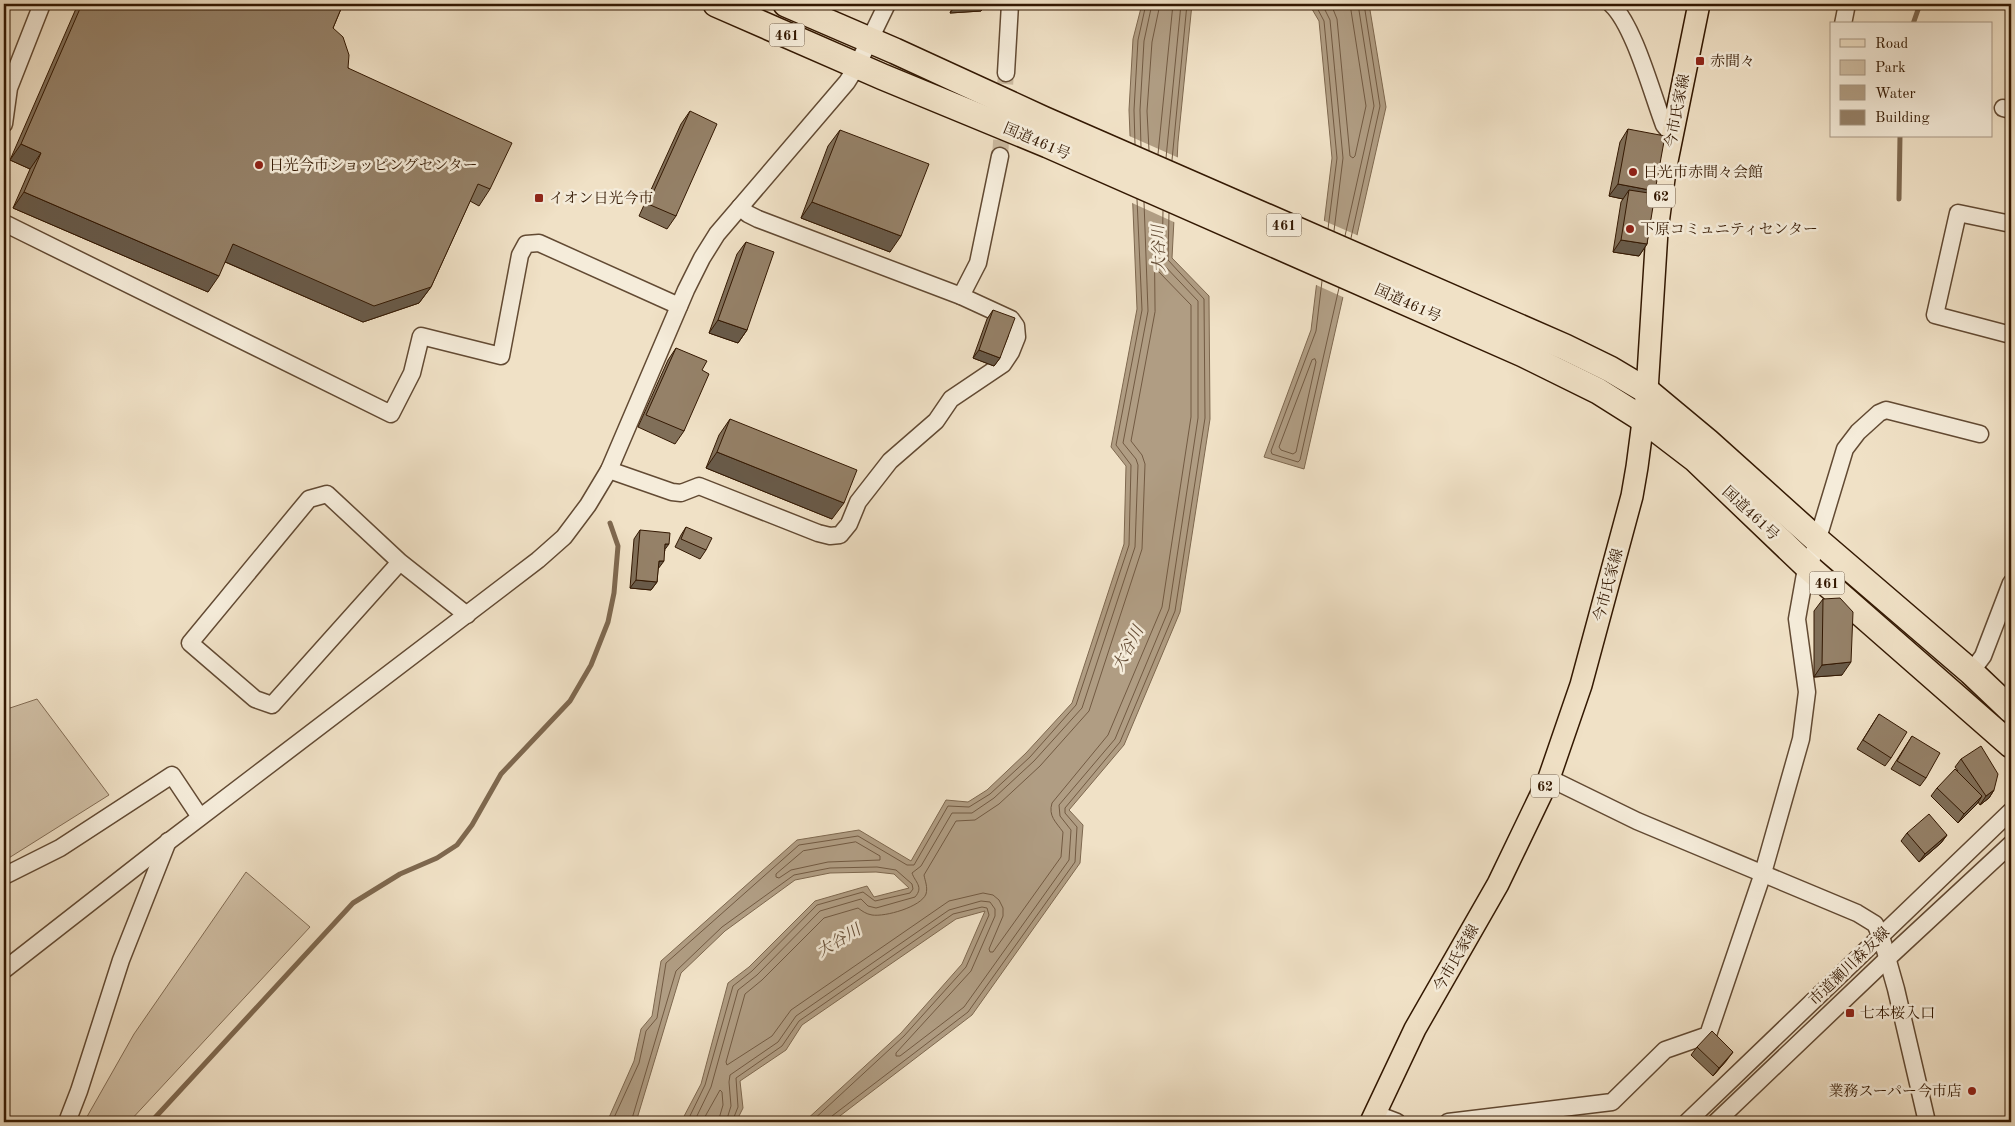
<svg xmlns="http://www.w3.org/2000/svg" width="2015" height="1126" font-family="'Old Standard TT','Noto Serif JP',serif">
<rect width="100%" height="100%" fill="#f0e1c6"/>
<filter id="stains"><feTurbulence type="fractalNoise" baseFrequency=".004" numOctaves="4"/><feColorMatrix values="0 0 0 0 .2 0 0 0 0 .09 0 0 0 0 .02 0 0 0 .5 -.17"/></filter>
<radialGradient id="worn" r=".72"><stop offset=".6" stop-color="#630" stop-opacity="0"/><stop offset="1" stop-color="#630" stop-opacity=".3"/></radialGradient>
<g fill="#d0bfa5" stroke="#826c54">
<path d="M 37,699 L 109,795 L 4,861 L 4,710 Z"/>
<path d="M 246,872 L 310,927 L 129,1122 L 84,1122 L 134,1034 Z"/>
</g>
<g fill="#b09d83" stroke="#7e684f">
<path d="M 1142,4 L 1192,4 L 1178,142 L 1172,258 L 1209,296 L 1210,419 L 1180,612 L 1124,745 L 1069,810 L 1083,825 L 1080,863 L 972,1015 L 832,1122 L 804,1122 L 901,1033 L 962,964 L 985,911 L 956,919 L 802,1025 L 786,1050 L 740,1081 L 743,1108 L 736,1122 L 681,1122 L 701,1084 L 728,983 L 749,967 L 815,901 L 867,886 L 874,897 L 909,888 L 894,874 L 876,872 L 830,873 L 795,880 L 725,931 L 681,973 L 636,1122 L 607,1122 L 634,1061 L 641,1029 L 652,1016 L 661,961 L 797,840 L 859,830 L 911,861 L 946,800 L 968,802 L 987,790 L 1026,753 L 1072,703 L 1124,544 L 1126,466 L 1111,447 L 1137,309 L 1129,110 L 1133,39 Z"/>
<path d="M 1309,4 L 1369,4 L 1386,107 L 1304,469 L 1264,457 L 1311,330 L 1332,158 L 1319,21 Z"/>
</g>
<g fill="#f0e1c6">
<path d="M 1127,135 L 1179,158 L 1176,223 L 1130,202 Z"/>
<path d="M 1322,220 L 1359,236 L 1345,298 L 1314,284 Z"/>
</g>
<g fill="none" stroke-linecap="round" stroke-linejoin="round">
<g stroke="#725a42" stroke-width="1">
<path d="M 1315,4 L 1324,21 L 1337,158 L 1328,229"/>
<path d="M 1322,4 L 1330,20 L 1343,158 L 1334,231"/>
<path d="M 1331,4 L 1337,19 L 1350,156 L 1353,158 L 1355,156 L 1366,106 L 1350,4"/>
<path d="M 1135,144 L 1134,110 L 1138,40 L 1146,4"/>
<path d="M 1141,147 L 1140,110 L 1144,41 L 1152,4"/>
<path d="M 1149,150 L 1147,111 L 1152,42 L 1160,4"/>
<path d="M 1158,154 L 1173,4"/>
<path d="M 1166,158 L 1181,4"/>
<path d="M 1172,160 L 1187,4"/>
<path d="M 1345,236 L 1374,106 L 1358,4"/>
<path d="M 1351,238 L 1380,106 L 1364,4"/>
<path d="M 1155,270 L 1158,271 L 1191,305 L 1191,417 L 1162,607 L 1108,735 L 1052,803 C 1048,816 1056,822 1063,832 L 1061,857 L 993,952 L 990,952 L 989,949 L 1003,916 L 1003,908 L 999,900 L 993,895 L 983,893 L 949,901 L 791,1010 L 772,1036 L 727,1065 L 726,1062 L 745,994 L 762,980 L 824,918 L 858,908 C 862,911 866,914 872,915 C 885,917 921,907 926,894 C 928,887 925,881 924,875 L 956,821 L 975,820 L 999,804 L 1040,766 L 1089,711 L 1142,549 L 1145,464 L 1142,455 L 1131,441 L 1155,312 Z"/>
<path d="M 1322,281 L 1316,331 L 1271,451 L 1272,454 L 1298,462 L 1300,460 L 1339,288"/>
<path d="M 1315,359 L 1316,362 L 1296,452 L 1293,454 L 1281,450 L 1279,447 L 1312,360 Z"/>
<path d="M 856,842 L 880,856 L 880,860 L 828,862 L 791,870 L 779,878 L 776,877 L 776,874 L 803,851 Z"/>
<path d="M 612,1122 L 639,1063 L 646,1031 L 657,1018 L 666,963 L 799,845 L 858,836 L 907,865 L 914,865 L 948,806 L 969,807 L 990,794 L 1030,757 L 1076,705 L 1129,545 L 1131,465 L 1116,445 L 1142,310 L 1137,199"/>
<path d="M 631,1122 L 676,971 L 722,927 L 794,875 L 830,868 L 877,867 L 896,870 L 912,884 L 913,889 L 910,893 L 875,901 L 863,892 L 817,905 L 752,971 L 733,986 L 705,1085 L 687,1122"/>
<path d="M 694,1122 L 711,1087 L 738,990 L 757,975 L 820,911 L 861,899 L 868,906 L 876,908 L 915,897 C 924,887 915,882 912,873 L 921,866 L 952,813 L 972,813 L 994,798 L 1034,761 L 1082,708 L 1135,547 L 1138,465 L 1136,459 L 1123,443 L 1148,311 L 1144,202"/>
<path d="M 702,1122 L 720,1090 L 722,1092 L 723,1105 L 718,1122"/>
<path d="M 726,1122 L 731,1106 L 729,1082 L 730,1075 L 778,1042 L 796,1016 L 949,910 L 981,901 L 990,902 L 995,909 L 995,916 L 971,971 L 896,1053 L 896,1056 L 900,1056 L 964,1007 L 1069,860 L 1071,830 L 1060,816 L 1059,805 L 1115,739 L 1169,609 L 1198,418 L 1198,301 L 1162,263 L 1163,211"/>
<path d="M 732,1122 L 738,1107 L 736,1078 L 782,1046 L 799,1021 L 953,914 L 982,907 L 987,908 L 989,915 L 966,967 L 904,1036 L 811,1122"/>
<path d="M 830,1122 L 832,1116 L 968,1012 L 1075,862 L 1077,827 L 1065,813 L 1065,808 L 1120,742 L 1175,611 L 1205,418 L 1204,299 L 1168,260 L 1169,213"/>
</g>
<g stroke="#7e684f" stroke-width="5">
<path d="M 1913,24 L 1920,4"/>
<path d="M 1899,199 L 1900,136"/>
<path d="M 151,1122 L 353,903 L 400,874 L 437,858 L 457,845 L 472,825 L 501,774 L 570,701 L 591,665 L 608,622 L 614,593 L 618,546 L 610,523"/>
</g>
<path stroke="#cab99f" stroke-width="16" stroke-dasharray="16 8" stroke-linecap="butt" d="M 1000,156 L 1006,73"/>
<g stroke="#624a33" stroke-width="19">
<g id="minor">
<path d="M 1611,4 C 1634,25 1652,94 1664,125 L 1672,135"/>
<path d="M 1843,24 L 1847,4"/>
<path d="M 1006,73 L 1010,4"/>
<path d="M 2003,108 L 2011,110"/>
<path d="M 4,124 L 9,88 L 42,4"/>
<path d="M 4,223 L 391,414 L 412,373 L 421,336 L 501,356 L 520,255 L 526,244 L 539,243 L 679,306"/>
<path d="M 2011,224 L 1958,213 L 1935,315 L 2011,335"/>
<path d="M 961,296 L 978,263 L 1000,156"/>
<path d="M 609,470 L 672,492 L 681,493 L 699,486 L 818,533 L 830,536 L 840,535 L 849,524 L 858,502 L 890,461 L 936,421 L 951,399 L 1003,364 L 1011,352 L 1017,337 L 1016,326 L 1011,319 L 961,296 L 758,219 L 748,214 L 740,207"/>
<path d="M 400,562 L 272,705 L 255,699 L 190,643 L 309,499 L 327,494 L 400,562 L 467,615"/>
<path d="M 1971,672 L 1983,656 L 2011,583"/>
<path d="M 1549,778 L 1637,821 L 1857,913 L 1875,924 L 1881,936 L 1896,989 L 1927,1122"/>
<path d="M 4,876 L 60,848 L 172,775 L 200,817"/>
<path d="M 4,970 L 164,845 L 538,560 L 564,537 L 588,505 L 609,470 L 686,290 L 702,258 L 717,234 L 847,82 L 857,66 L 887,4"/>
<path d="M 1376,1114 L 1397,1122"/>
<path d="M 67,1122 L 79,1091 L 121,960 L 168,841"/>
<path d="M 1448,1122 L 1612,1102 L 1665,1050 L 1708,1035 L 1763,873 L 1801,739 L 1807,692 L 1797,619 L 1805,574 L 1809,568 L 1845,449 L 1858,432 L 1879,413 L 1886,410 L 1980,434"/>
<path d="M 1687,1122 L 2011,811"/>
<path d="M 1716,1122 L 1887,959 L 2011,844"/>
</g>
</g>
<g stroke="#331802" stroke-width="24">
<path id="major" d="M 1371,1122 L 1415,1029 L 1498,884 L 1549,778 L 1581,685 L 1632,496 L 1637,467 L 1647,391 L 1657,231 L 1665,171 L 1699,4"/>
</g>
<g stroke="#331802" stroke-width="28">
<g id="highway">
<path d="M 716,4 L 883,77 L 1048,145 L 1523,354 L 1598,391 L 1644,420 L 1695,459 L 1809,568 L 2011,745"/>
<path d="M 786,4 L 895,51 L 1043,119 L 1565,347 L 1610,369 L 1647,391 L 1707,441 L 1816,539 L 1971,672 L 2011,710"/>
</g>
</g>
<use href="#minor" stroke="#f5ecda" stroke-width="16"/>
<use href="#major" stroke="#f0e1c6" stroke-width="21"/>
<use href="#highway" stroke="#f0e1c6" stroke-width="25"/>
</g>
<g fill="#806f59" stroke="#331802">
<path d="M 78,4 L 343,4 L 333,28 L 348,68 L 490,189 L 479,206 L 470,201 L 431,287 L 419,303 L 363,322 L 225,262 L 208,292 L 13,208 L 30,169 L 10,160 Z"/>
<path d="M 954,4 L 986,4 L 981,11 L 950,13 Z"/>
<path d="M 690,111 L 676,216 L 667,229 L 639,216 L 681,124 Z"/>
<path d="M 1628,129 L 1653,194 L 1647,244 L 1639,256 L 1613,252 L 1621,202 L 1623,199 L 1609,196 L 1620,142 Z"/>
<path d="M 840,130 L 890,252 L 801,218 L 828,146 Z"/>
<path d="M 746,242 L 747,330 L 738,343 L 709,333 L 737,254 Z"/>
<path d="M 993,310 L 1000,358 L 994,366 L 973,358 L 987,319 Z"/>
<path d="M 676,348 L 684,431 L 675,444 L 638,427 L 668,360 Z"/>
<path d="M 730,419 L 832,519 L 706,468 L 719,435 Z"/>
<path d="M 686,527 L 706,550 L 700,559 L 675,547 L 681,535 Z"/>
<path d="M 640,530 L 665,550 L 658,569 L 657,582 L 651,590 L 630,588 L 634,539 Z"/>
<path d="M 1823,599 L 1842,675 L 1814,677 L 1814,611 Z"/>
<path d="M 1879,714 L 1891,758 L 1885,766 L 1857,749 Z"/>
<path d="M 1912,736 L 1926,778 L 1920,786 L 1891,769 Z"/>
<path d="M 1961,759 L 1994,790 L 1989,798 L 1980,805 L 1978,802 L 1958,823 L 1931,796 L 1937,788 L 1958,771 L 1955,767 Z"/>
<path d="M 1907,833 L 1947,835 L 1941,843 L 1919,862 L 1901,841 Z"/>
<path d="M 1697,1047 L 1727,1060 L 1713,1076 L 1691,1055 Z"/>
</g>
<g fill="#685a49" stroke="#331802">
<path d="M 969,4 L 986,4 L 981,11 L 950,13 L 956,5 Z"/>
<path d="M 21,144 L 41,153 L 30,169 L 10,160 Z"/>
<path d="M 1618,184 L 1655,191 L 1646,203 L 1629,190 L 1623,199 L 1609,196 Z"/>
<path d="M 24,192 L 219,276 L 208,292 L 13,208 Z"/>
<path d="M 812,202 L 901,236 L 890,252 L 801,218 Z"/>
<path d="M 1621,240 L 1647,244 L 1639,256 L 1613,252 Z"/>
<path d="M 233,244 L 431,287 L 419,303 L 363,322 L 221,260 Z"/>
<path d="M 718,320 L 747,330 L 738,343 L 709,333 Z"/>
<path d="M 979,350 L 1000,358 L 994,366 L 973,358 Z"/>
<path d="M 717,452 L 844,503 L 832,519 L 706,468 Z"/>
<path d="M 665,544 L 669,544 L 663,552 Z"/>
<path d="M 659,561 L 664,561 L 658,569 Z"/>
<path d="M 636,580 L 657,582 L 651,590 L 630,588 Z"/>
<path d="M 1851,662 L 1842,675 L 1814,677 L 1822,665 Z"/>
<path d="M 1994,790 L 1989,798 L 1980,805 L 1986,796 Z"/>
<path d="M 1982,796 L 1977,804 L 1958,823 L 1964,814 Z"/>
<path d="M 1947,835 L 1941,843 L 1919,862 L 1925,854 Z"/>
<path d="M 1733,1052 L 1727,1060 L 1713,1076 L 1719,1068 Z"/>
</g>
<g fill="#958168" stroke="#331802">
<path d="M 82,4 L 343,4 L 333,28 L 343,37 L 349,55 L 348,68 L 512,143 L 490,189 L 478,184 L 431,287 L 374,306 L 233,244 L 219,276 L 24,192 L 41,153 L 21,144 Z"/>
<path d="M 690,111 L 717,124 L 676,216 L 648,204 Z"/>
<path d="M 1628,129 L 1665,136 L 1655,191 L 1618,184 Z"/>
<path d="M 840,130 L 929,164 L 901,236 L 812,202 Z"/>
<path d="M 1629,190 L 1655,194 L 1647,244 L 1621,240 Z"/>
<path d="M 746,242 L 774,252 L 747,330 L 718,320 Z"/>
<path d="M 993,310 L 1015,318 L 1000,358 L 979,350 Z"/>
<path d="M 676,348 L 707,361 L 702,370 L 709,374 L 684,431 L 646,415 Z"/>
<path d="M 730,419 L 857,470 L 844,503 L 717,452 Z"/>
<path d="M 686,527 L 712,538 L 706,550 L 681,539 Z"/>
<path d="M 640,530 L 670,533 L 669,544 L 665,544 L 664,561 L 659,561 L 657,582 L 636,580 Z"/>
<path d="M 1840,598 L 1853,612 L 1851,662 L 1822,665 L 1823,599 Z"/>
<path d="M 1879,714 L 1907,732 L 1891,758 L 1863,740 Z"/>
<path d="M 1912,736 L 1940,753 L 1926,778 L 1897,761 Z"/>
<path d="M 1981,746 L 1998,774 L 1994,790 L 1986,796 L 1961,759 Z"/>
<path d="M 1955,769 L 1982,796 L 1964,814 L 1937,788 Z"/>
<path d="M 1929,814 L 1947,835 L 1925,854 L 1907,833 Z"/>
<path d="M 1712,1031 L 1733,1052 L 1719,1068 L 1697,1047 Z"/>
</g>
<g fill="#8f2418" stroke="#f5ecda" stroke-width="2">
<rect x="1695" y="56" width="10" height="10" rx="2.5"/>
<circle cx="259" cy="165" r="5"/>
<circle cx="1633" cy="172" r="5"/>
<rect x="534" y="193" width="10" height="10" rx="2.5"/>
<circle cx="1630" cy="229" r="5"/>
<rect x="1845" y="1008" width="10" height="10" rx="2.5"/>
<circle cx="1972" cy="1091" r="5"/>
</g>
<g text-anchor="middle" stroke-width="5" stroke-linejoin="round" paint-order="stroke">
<g fill="#f5ecda" stroke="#6d5843" stroke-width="1">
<rect x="769.5" y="23.5" width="35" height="23" rx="4"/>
<rect x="1647" y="184.5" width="28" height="23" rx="4"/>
<rect x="1266.5" y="213.5" width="35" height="23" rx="4"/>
<rect x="1809.5" y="571.5" width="35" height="23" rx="4"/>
<rect x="1531" y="774.5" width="28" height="23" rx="4"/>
</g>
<g font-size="14" font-weight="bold" fill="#331802">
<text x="787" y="40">461</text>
<text x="1661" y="201">62</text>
<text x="1284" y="230">461</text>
<text x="1827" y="588">461</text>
<text x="1545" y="791">62</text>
</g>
<g font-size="15" fill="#331802" stroke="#f5ecda" text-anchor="start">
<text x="1710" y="66">赤間々</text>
<text x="269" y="170">日光今市ショッピングセンター</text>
<text x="1643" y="177">日光市赤間々会館</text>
<text x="549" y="203">イオン日光今市</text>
<text x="1640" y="234">下原コミュニティセンター</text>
<text x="1860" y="1018">七本桜入口</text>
<text x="1962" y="1096" text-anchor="end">業務スーパー今市店</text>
</g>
<g font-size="15" fill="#331802" stroke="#f5ecda">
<text transform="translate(1677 111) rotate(-79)" y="5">今市氏家線</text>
<text transform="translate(1037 141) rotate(23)" y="5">国道461号</text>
<text transform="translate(1408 303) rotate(24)" y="5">国道461号</text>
<text transform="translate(1751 513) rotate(43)" y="5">国道461号</text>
<text transform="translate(1608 585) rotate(-75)" y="5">今市氏家線</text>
<text transform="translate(1456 958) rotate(-60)" y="5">今市氏家線</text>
<text transform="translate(1849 966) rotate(-44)" y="5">市道瀬川森友線</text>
</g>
<g font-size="16" font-style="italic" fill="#654d36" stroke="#f5ecda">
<text transform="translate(1158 249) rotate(-92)" y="6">大谷川</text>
<text transform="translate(1127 648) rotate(-62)" y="6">大谷川</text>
<text transform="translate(838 940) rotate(-31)" y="6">大谷川</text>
</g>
</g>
<rect width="2015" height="1126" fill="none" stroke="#f0e1c6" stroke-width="20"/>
<rect x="5" y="5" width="2005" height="1116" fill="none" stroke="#331802" stroke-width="2.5"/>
<rect x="10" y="10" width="1995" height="1106" fill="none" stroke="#331802"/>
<rect x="1830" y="22" width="162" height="115" fill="#f5ecda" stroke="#a79784"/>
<rect x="1840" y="39" width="25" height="8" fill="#f0e1c6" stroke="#a79784"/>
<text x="1875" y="48" font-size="15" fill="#331802">Road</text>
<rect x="1840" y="60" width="25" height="15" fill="#d0bfa5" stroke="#a79784"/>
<text x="1875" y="72" font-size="15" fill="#331802">Park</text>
<rect x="1840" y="85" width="25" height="15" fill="#b09d83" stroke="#a79784"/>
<text x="1875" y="98" font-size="15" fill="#331802">Water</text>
<rect x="1840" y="110" width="25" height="15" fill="#958168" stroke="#a79784"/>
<text x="1875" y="122" font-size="15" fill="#331802">Building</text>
<rect width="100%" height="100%" filter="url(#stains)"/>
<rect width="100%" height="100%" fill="url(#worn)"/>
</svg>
